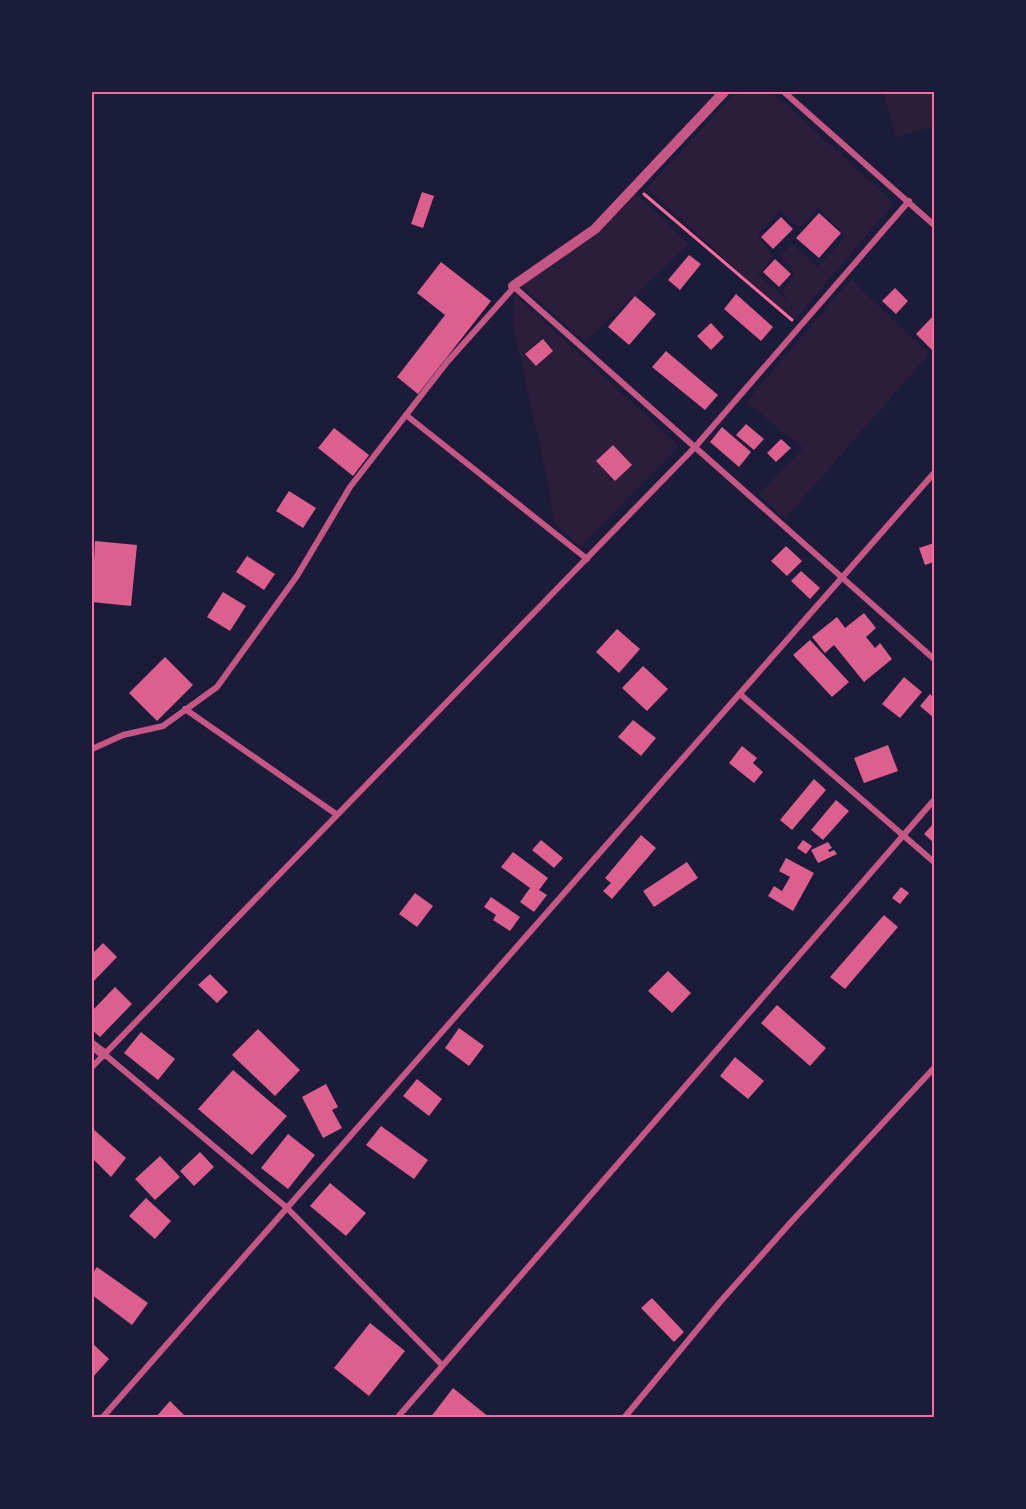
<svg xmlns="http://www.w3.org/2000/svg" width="1026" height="1509" font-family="Mulish,sans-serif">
<rect width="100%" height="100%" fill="#1b1b3a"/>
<g fill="#2a1e3b" fill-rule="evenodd">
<path d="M 736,92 L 772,92 L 894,203 L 795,320 L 788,312 L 785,315 L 647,188 ZM 818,208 L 846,236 L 817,267 L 793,244 L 779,255 L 795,274 L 782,292 L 790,303 L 758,274 L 774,256 L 758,237 L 779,210 L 799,228 Z"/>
<path d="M 883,92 L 934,92 L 934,126 L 896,137 Z"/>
<path d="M 635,193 L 689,244 L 585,342 L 522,286 Z"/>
<path d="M 851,279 L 929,354 L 785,519 L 758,495 L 803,448 L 746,402 Z"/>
<path d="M 514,294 L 679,446 L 580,547 L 554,522 L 549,487 L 513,325 Z"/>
</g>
<g fill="#dd5f8e">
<path d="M 422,192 L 434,196 L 423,228 L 411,224 Z"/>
<path d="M 819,213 L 841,233 L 819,258 L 796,238 Z"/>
<path d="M 781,217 L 793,229 L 773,249 L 761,237 Z"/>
<path d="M 689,255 L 701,264 L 680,290 L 668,280 Z"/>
<path d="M 775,259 L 791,274 L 779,287 L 763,272 Z"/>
<path d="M 441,262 L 491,301 L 418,394 L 397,377 L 445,315 L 417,293 Z"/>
<path d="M 895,288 L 908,301 L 896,314 L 882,301 Z"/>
<path d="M 736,294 L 773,327 L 761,341 L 724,309 Z"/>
<path d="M 635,296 L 656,314 L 629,345 L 608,327 Z"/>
<path d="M 934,315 L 934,346 L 932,350 L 916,334 Z"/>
<path d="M 711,323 L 724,337 L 711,350 L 697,336 Z"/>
<path d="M 543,339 L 553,351 L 536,366 L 525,354 Z"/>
<path d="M 666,351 L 718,395 L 705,410 L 652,367 Z"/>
<path d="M 746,424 L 764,439 L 754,450 L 736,435 Z"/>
<path d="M 722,427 L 751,452 L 739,467 L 710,442 Z"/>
<path d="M 334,428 L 369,455 L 353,476 L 318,448 Z"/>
<path d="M 781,439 L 791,448 L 776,462 L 767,453 Z"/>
<path d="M 613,445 L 632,465 L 615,481 L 596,461 Z"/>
<path d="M 289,491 L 316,508 L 303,528 L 276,511 Z"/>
<path d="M 95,541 L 137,545 L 131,606 L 92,602 Z"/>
<path d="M 934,543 L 934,562 L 925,565 L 919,548 Z"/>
<path d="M 786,546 L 802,561 L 787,576 L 771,561 Z"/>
<path d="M 247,556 L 275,574 L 264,590 L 236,572 Z"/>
<path d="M 801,571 L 820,588 L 810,599 L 791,581 Z"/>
<path d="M 223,592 L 246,606 L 230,631 L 207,617 Z"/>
<path d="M 864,613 L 876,628 L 866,637 L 875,648 L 880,643 L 892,659 L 864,682 L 834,645 L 825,653 L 812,637 L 837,617 L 845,628 Z"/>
<path d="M 617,629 L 640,649 L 619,673 L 596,652 Z"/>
<path d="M 810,640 L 849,682 L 832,697 L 793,655 Z"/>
<path d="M 165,657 L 193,685 L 157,721 L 129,693 Z"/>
<path d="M 643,666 L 668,689 L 647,711 L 622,688 Z"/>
<path d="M 904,677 L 922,692 L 900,718 L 882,704 Z"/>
<path d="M 930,694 L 934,698 L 934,718 L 920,706 Z"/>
<path d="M 633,720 L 656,738 L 641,756 L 618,737 Z"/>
<path d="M 888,745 L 898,771 L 864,783 L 854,758 Z"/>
<path d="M 742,746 L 757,758 L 753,763 L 763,772 L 754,783 L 729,763 Z"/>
<path d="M 814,779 L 826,790 L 792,830 L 780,820 Z"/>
<path d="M 836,800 L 849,811 L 823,840 L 811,830 Z"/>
<path d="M 934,823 L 934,843 L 924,834 Z"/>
<path d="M 641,835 L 656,848 L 612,899 L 603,891 L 611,883 L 605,878 Z"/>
<path d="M 541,840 L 563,858 L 554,868 L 532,850 Z"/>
<path d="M 803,840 L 812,846 L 806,854 L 797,848 Z"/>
<path d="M 828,842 L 832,848 L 828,850 L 829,852 L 834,850 L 837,854 L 818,863 L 811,850 Z"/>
<path d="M 513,852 L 548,878 L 539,890 L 547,895 L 534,912 L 520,902 L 530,888 L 501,867 Z"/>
<path d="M 786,858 L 814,873 L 793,911 L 768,896 L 774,886 L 782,891 L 790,877 L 779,871 Z"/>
<path d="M 687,862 L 698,878 L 654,907 L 643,891 Z"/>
<path d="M 901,887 L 909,893 L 900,904 L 892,898 Z"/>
<path d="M 415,893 L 433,906 L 417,927 L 399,914 Z"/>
<path d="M 491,897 L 520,917 L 510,931 L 493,920 L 496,915 L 484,907 Z"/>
<path d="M 884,915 L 898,927 L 845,989 L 830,977 Z"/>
<path d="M 103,943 L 117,957 L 92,983 L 92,954 Z"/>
<path d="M 668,971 L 691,993 L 672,1013 L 648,991 Z"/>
<path d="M 210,974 L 228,992 L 217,1003 L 198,985 Z"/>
<path d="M 115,987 L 132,1004 L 100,1037 L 92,1030 L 92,1011 Z"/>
<path d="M 777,1005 L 826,1048 L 810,1066 L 761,1023 Z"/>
<path d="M 459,1028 L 484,1046 L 469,1066 L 445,1048 Z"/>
<path d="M 258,1029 L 300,1070 L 275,1096 L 232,1055 Z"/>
<path d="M 141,1032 L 175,1059 L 158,1080 L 124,1053 Z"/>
<path d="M 735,1057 L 764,1081 L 748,1099 L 720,1076 Z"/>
<path d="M 233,1070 L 287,1116 L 252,1155 L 198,1109 Z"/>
<path d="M 417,1079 L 442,1099 L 429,1116 L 403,1096 Z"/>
<path d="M 326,1084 L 338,1107 L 332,1110 L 342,1128 L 323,1138 L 302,1097 Z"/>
<path d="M 381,1126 L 428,1160 L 414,1179 L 366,1145 Z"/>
<path d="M 92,1128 L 126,1158 L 111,1177 L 92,1158 Z"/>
<path d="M 288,1134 L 315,1155 L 288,1189 L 261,1168 Z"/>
<path d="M 200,1152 L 214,1167 L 194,1186 L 180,1171 Z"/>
<path d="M 160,1156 L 180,1177 L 155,1200 L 135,1179 Z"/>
<path d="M 330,1183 L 366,1213 L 346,1236 L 310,1206 Z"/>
<path d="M 146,1198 L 171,1221 L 155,1239 L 129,1216 Z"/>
<path d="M 97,1267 L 148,1303 L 132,1325 L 92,1295 L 92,1274 Z"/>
<path d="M 652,1298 L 684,1332 L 674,1342 L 641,1308 Z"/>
<path d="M 370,1323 L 405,1351 L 369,1396 L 334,1368 Z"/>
<path d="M 92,1343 L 109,1359 L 92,1378 Z"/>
<path d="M 453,1388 L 490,1418 L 430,1418 Z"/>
<path d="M 170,1401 L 187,1418 L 155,1418 Z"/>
</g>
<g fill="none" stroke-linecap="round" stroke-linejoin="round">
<path stroke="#ff6b9d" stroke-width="3" d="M 644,194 L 792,320"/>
<g stroke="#c65784" stroke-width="6">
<path d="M 784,92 L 934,225"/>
<path d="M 513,286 L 934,659"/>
<path d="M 406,415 L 587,559"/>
<path d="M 741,695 L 934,862"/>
<path d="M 185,709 L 336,814"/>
<path d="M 92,749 L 123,735 L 163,726 L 217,687 L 297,576 L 350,487 L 448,361 L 516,285"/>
<path d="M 103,1053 L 286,1207 L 442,1365"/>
<path d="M 92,1067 L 695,447 L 909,201"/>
<path d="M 102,1418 C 378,1101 659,789 934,473"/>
<path d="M 397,1418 L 934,800"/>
<path d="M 624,1418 L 720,1302 L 791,1222 L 934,1068"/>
</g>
<g stroke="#c65784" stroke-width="10">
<path d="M 513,286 L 595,229 L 724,92"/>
<path d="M 92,1045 L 104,1054"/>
</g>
</g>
<rect width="1026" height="1509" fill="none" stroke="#1b1b3a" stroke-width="186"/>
<rect x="93" y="93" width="840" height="1323" fill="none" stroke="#ff6b9d" stroke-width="2"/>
</svg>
